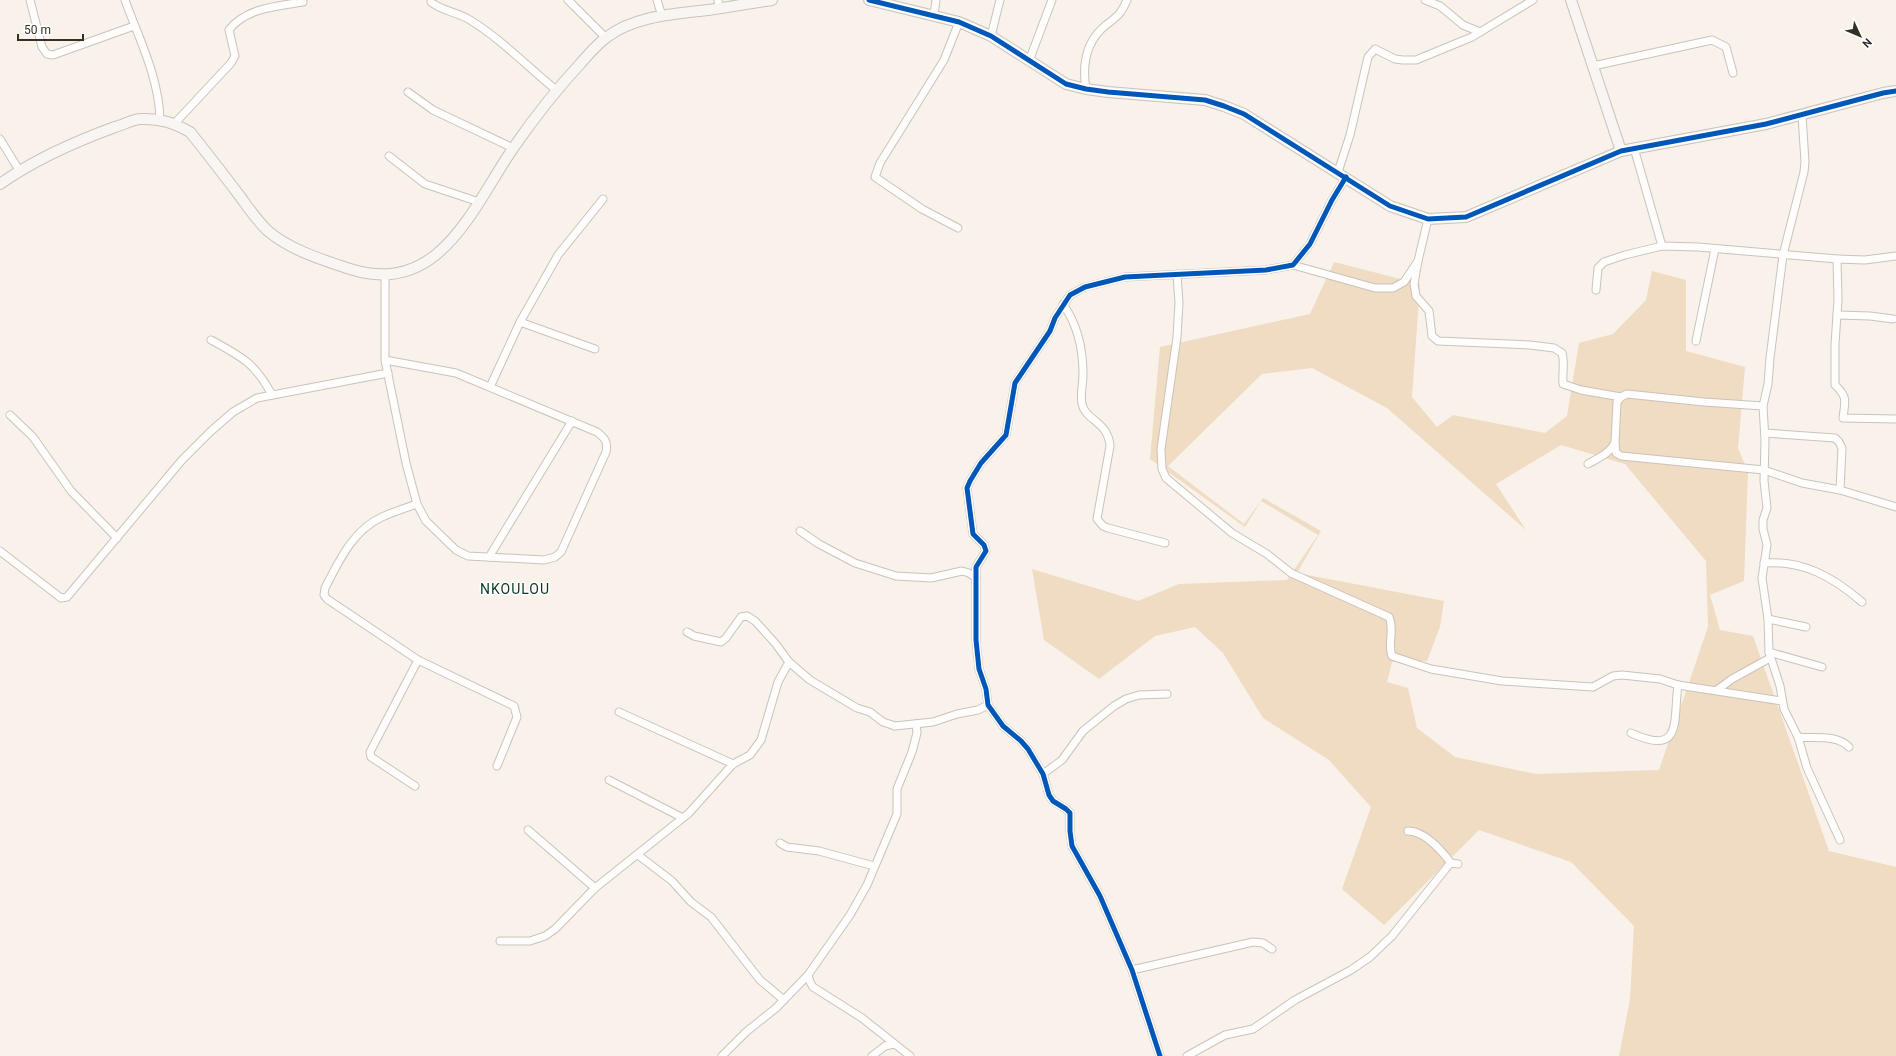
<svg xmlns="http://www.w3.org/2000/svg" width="1896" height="1056" font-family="Roboto,sans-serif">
<rect width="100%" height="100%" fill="#f8f2eb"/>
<path fill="#f0dbc3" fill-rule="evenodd" d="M 1334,262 L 1420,284 L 1412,397 L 1437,427 L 1453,415 L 1545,433 L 1567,416 L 1579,343 L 1613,334 L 1646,300 L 1652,271 L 1686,280 L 1686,351 L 1745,367 L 1738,448 L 1748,472 L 1744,581 L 1710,595 L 1720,630 L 1753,636 L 1829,851 L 1896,867 L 1896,1056 L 1619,1056 L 1630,999 L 1634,926 L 1571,862 L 1479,830 L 1384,925 L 1342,889 L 1371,807 L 1329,760 L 1263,718 L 1223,653 L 1195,627 L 1155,636 L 1099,679 L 1044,640 L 1032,569 L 1138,601 L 1179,584 L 1287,580 L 1318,535 L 1261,501 L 1245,527 L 1150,459 L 1160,347 L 1310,314 ZM 1312,368 L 1387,408 L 1526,530 L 1496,484 L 1561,445 L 1625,464 L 1706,561 L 1708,627 L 1659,770 L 1536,774 L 1455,757 L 1417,728 L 1408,688 L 1387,682 L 1392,662 L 1427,661 L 1440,627 L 1444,601 L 1297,573 L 1321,531 L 1263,498 L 1244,524 L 1168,466 L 1262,374 Z"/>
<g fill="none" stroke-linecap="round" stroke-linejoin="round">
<g stroke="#c9c3bc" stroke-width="9">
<g id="street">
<path d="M 30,0 L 42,47 L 47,54 L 53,55 L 134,26"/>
<path d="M 125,0 C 139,39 159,77 160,120"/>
<path d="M 431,0 L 431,2 C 442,11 457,12 470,20 C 501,39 528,67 556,90"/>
<path d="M 568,0 L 606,38"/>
<path d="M 657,0 L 662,16"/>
<path d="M 718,0 L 719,8"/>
<path d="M 1425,0 L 1440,6 L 1463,25 L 1480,32"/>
<path d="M 934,15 L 936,0"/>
<path d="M 991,36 L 1000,0"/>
<path d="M 1029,61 L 1052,0"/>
<path d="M 1593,66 L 1712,40 L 1726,47 L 1733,73"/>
<path d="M 1086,89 C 1082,65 1085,42 1106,25 C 1117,17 1121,14 1127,0"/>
<path d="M 408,92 L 433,110 L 513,148"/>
<path d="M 1802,115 L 1805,162 L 1804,172 L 1783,255 L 1770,358 L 1768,384 L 1763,406 L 1765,440 L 1764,481 L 1767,508 L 1763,520 L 1763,529 L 1767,545 L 1762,578 L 1768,619 L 1769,652 L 1780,686 L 1784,709 L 1798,737 C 1815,739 1836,734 1849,747"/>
<path d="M 175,123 L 231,63 L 235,56 L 229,30 C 245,8 278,6 303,2"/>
<path d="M 0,139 L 19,170"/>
<path d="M 1634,148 L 1662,246"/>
<path d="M 389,156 L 425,184 L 479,202"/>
<path d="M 1338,172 L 1350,135 L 1368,57 L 1375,49 L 1395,59 L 1403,60 L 1416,60 L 1472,37 L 1533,0"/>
<path d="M 958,228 L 922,209 L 875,177 L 880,163 L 944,60 L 959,22"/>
<path d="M 1896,256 L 1865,260 L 1837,259 L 1838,300 L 1835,344 L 1835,385 C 1848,397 1845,401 1843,418 L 1896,419"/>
<path d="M 1418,261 L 1414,284 L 1416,296 L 1429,311 L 1432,336 L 1438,341 L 1530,345 L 1554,348 L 1562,353 C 1565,363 1562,373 1563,384 L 1581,390 L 1621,397"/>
<path d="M 1293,265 L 1375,288 L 1393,288 L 1404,282 L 1418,261 L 1428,219"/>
<path d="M 1177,274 L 1179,303 L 1177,337 L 1161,449 L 1162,469 L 1166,478 L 1232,533 L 1267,554 L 1291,573 L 1389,617 C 1395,630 1387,643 1392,656 L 1431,669 L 1502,681 L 1593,687 L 1613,676 L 1622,675 L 1660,679 L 1678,685 L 1782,701"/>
<path d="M 385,275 L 385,360 L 406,463 L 417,504 L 426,521 L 456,550 L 468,556 L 544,560 L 555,557 L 561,552 L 606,452 C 608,442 605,438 597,432 L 456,373 L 385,360"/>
<path d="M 1596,290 L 1598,268 L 1604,262 L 1625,255 L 1662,246 L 1698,247 L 1837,259"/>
<path d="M 1063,304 C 1077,324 1083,350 1083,374 C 1083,384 1080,395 1082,404 C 1086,421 1108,421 1110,446 L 1097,519 L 1103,526 L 1108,528 L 1165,543"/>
<path d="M 1837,315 L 1870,316 L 1893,319"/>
<path d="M 520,322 L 595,349"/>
<path d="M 211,340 C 242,357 255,363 272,395"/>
<path d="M 1696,341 L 1715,249"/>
<path d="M 490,387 L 520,322 L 558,255 L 603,199"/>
<path d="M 10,415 L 33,437 L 71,491 L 117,538"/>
<path d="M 1765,433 L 1835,438 L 1839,442 L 1842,448 L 1840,490"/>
<path d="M 1615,443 L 1616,453 L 1621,456 L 1764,470 L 1802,483 L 1840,490 L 1896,507"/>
<path d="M 1588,464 C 1598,458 1609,454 1615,443 L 1617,402 L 1621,397 L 1627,394 L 1704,402 L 1763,406"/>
<path d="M 417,504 C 405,508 393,512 382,517 C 353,530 339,561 325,588 L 324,595 L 327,599 L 418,660 L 514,706 L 517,717 L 497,766"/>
<path d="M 800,531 L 819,544 L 855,563 L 896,576 L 931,578 L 962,571 L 969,573 L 976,578"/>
<path d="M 0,551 L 61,598 L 67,597 L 182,460 L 210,432 L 233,412 L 257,398 L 388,373"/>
<path d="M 489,557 L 572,421"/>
<path d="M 1764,563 C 1803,560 1833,577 1862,602"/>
<path d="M 1768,619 L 1806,627"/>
<path d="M 687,632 L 694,636 L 721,642 L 726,638 L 741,617 L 747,616 L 755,621 L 775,643 L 789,662 L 810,680 L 857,708 L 870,712 L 883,722 L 895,726 L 933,722 L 957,714 L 978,710 L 988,705"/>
<path d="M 1769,652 L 1822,667"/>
<path d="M 1717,690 L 1732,679 L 1770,658"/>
<path d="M 619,712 L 733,764"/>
<path d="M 1631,733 C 1683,757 1673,721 1678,685"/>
<path d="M 1798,737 L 1807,768 L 1840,840"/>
<path d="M 1043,774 L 1062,760 L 1083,731 L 1114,706 L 1126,699 L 1139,695 L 1167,694"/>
<path d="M 609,780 L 683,818"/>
<path d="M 415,786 L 371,757 L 370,752 L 418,660"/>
<path d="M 528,830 L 595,888"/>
<path d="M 1408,831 C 1425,831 1441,850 1451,863"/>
<path d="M 780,843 L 787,847 L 819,851 L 874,866"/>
<path d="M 638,855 L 672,881 L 691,902 L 711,917 L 760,980 L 784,1000"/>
<path d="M 500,941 L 530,941 L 545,936 L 555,929 L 595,888 L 689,813 L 733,764 L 750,755 L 761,740 L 778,682 L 789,662"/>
<path d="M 1132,970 L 1253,942 L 1263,943 L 1272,949"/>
<path d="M 808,975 L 810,982 L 813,987 L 862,1018 L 910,1056"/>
<path d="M 722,1056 L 746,1032 L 776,1008 L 808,975 L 850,915 L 867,885 L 897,814 L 897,789 L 912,752 L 917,733 L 916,724"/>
<path d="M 872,1056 L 885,1046 L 894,1044"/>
<path d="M 1160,1056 L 1132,970 L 1100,896 L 1072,846 L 1070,831 L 1070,813 L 1066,809 L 1053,801 L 1049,795 L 1043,774 L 1028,749 L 1021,741 L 1003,726 L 988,705 L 986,689 L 979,669 L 976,640 L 976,567 L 986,551 L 984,545 L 973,534 L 967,488 L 970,481 L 981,463 L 1006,435 L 1015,383 L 1050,331 L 1055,318 L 1070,295 L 1085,287 L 1125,277 L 1266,270 L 1293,265 L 1310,244 L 1332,200 L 1346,177"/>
<path d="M 1187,1056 L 1225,1035 L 1253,1029 L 1295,1000 L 1351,970 L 1370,957 L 1392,936 L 1448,866 L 1451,863 L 1458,864"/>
</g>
</g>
<g stroke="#c9c3bc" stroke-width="12">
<g id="secondary">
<path d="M 869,0 L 959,22 L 991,36 L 1066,84 L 1086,89 L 1108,92 L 1205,100 L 1224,106 L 1244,114 L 1390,206 L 1428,219 L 1466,217 L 1621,151 L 1766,124 L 1883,93 L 1896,91"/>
<path d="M 1571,0 L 1621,151"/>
<path d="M 0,184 C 35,159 74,142 115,127 C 123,125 133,119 141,119 C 160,118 174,123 190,132 C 207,153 223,174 239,195 C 248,207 257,221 268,231 C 290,250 323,260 350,269 C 440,298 473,206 514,147 C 534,118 556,90 580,64 C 588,55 597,44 607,37 C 635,16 674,14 708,10 C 730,7 751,3 772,0"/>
</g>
</g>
<use href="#street" stroke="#fefdfc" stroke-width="7"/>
<use href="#secondary" stroke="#f8f5f3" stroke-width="10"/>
<g stroke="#fff" stroke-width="8">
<g id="cycleway">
<path d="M 869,0 L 959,22 L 991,36 L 1066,84 L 1086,89 L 1108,92 L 1205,100 L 1224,106 L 1244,114 L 1390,206 L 1428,219 L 1466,217 L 1621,151 L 1766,124 L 1883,93 L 1896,91"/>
<path d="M 1160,1056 L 1132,970 L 1100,896 L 1072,846 L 1070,831 L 1070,813 L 1066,809 L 1053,801 L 1049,795 L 1043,774 L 1028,749 L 1021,741 L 1003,726 L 988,705 L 986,689 L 979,669 L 976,640 L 976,567 L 986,551 L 984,545 L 973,534 L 967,488 L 970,481 L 981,463 L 1006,435 L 1015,383 L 1050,331 L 1055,318 L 1070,295 L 1085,287 L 1125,277 L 1266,270 L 1293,265 L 1310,244 L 1332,200 L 1346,177"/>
</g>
</g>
<use href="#cycleway" stroke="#0057b8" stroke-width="5"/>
</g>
<g text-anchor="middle" stroke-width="3" stroke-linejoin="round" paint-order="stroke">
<g font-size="14" letter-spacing="1" fill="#093825" stroke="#fff">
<text x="515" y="594">NKOULOU</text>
</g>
</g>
<g transform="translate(1860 36) rotate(134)" stroke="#ffffff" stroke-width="3" paint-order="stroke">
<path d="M0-3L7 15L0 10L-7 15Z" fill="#362f26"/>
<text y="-6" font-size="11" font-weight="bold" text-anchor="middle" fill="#362f26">N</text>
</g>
<path d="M18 34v6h65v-6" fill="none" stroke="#362f26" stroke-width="2"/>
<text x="24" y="34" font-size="12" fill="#362f26" stroke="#ffffff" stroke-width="3" paint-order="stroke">50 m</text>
</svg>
